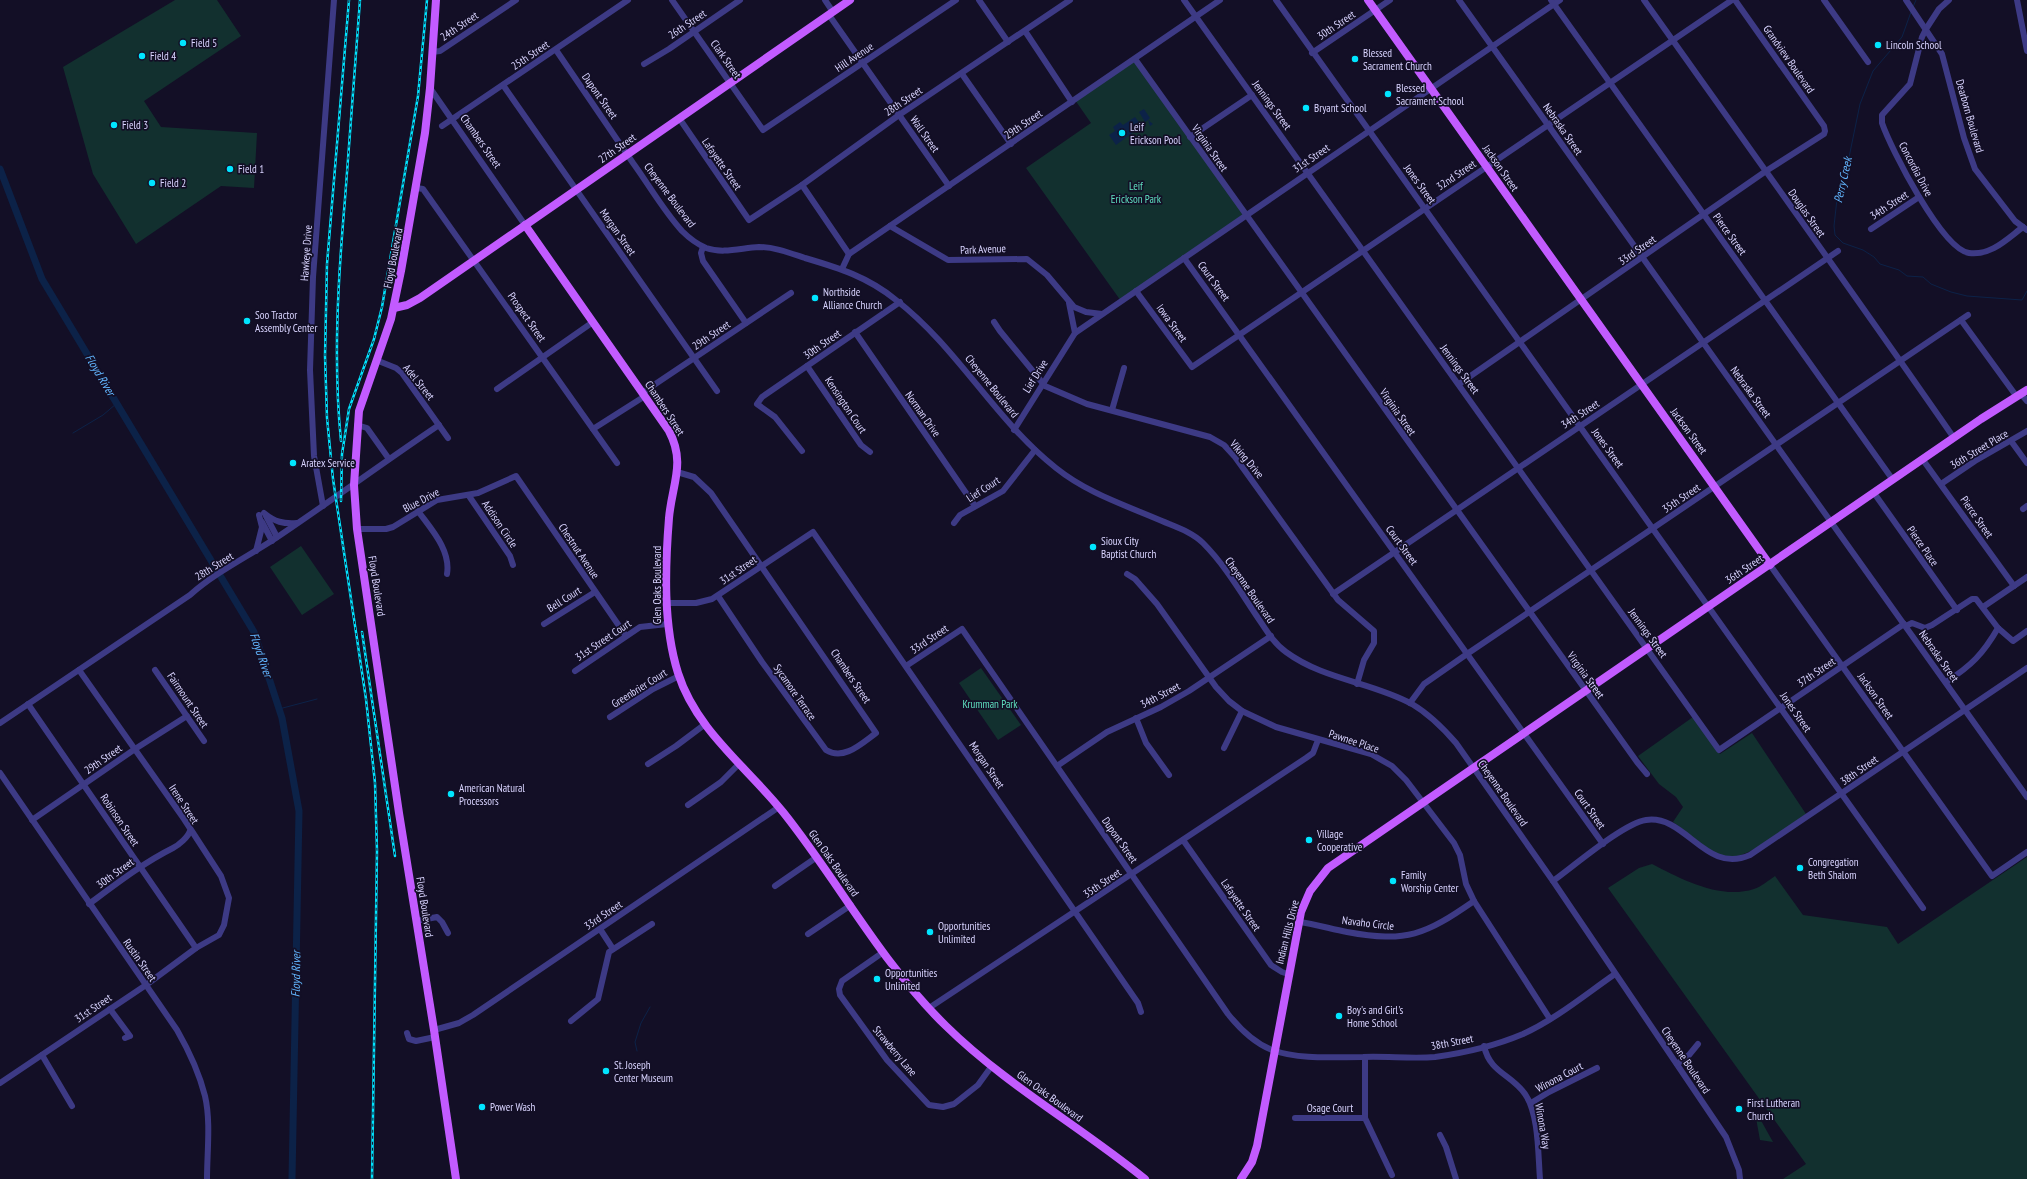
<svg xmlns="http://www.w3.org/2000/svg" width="2027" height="1179" font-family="'PT Sans Narrow',sans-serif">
<rect width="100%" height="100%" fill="#130f26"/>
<g fill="#12302f">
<path d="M 175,0 L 217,0 L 241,36 L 144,101 L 161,127 L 257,133 L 254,188 L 221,186 L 136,244 L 93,174 L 63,67 Z"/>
<path d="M 1135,59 L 1246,216 L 1121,301 L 1026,168 L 1091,123 L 1075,100 Z"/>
<path d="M 301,546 L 334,594 L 302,615 L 270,567 Z"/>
<path d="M 981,668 L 1021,725 L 998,740 L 959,683 Z"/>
<path d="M 1693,717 L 1720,754 L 1752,733 L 1806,814 C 1788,826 1748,860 1726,857 C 1711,854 1686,831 1673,822 L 1683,807 L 1676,797 L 1659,784 L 1638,756 Z"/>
<path d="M 2027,857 L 2027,1179 L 1783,1179 L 1806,1164 L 1608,888 L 1639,868 L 1652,864 C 1681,879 1720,900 1754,889 C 1761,887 1769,880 1775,876 L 1803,915 L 1887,927 L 1898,944 Z"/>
<path d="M 1758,1117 L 1759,1117 L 1773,1142 L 1760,1140 L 1756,1118 Z"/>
</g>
<g fill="#0c2248">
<path d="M 1144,109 L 1150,118 L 1148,120 L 1153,124 L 1150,126 L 1148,120 L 1145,122 L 1139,112 Z"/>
<path d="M 1135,117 L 1142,126 L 1116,145 L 1109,135 L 1115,131 L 1113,127 L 1120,122 L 1123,125 Z"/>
</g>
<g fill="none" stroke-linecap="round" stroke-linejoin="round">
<g stroke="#0c2248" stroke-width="1">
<path d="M 1913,7 L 1916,0"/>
<path d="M 1911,12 L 1902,37 L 1873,71 L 1860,104 L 1847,167 L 1837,199 L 1834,226 L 1835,235 L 1843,243 L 1863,250 L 1874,257 L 1880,264 L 1899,270 L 1907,276 L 1923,277 L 1931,284 L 1951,292 L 1967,296 L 2022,300 L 2027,291"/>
<path d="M 73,433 L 103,415 L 116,404"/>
<path d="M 279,709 L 317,699"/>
<path d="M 637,1051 L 635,1042 L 641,1023 L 650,1007"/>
</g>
<path stroke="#0c2248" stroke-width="7" d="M 0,169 L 42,279 L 254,632 L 282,718 L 299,811 L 292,1179"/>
<g stroke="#3d3a85" stroke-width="6">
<path d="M 672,0 L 763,130 L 956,0"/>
<path d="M 825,0 L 833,12"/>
<path d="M 979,0 L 1008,42"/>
<path d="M 1184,0 L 1719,750 L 1904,624"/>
<path d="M 1276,0 L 1923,908"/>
<path d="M 1459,0 L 2027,797"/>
<path d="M 1551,0 L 1893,480"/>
<path d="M 1644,0 C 1748,146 1852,291 1954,438"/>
<path d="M 1824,0 L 1868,62"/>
<path d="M 1906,0 L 1942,54 L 1964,138 L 1975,169 L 2015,221 L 2027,230"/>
<path d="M 1949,0 L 1939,9 L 1926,29 L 1922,37 L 1910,84 L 1882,115 L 1882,123 C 1891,149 1942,249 1969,253 C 1991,256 2007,239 2023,227"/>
<path d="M 2017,0 L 2027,51"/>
<path d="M 829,15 L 949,186"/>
<path d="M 1025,31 L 1072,102"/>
<path d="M 556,50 C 581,87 607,125 633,163 C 649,185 663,210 682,231 C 688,237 697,244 706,248 C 723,254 741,248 759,247 C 775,247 790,253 805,258 C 839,268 868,277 896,300 C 958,348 994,419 1056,468 C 1087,493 1125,505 1162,521 C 1176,527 1192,532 1203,543 C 1224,564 1240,591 1256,615 C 1265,628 1273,643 1286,652 C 1324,680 1372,682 1412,704 C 1429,714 1443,728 1456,743 L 1553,881 L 1726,1137 L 1739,1170 L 1740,1179"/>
<path d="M 432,52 L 440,51 L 516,0"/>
<path d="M 1312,53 L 1390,0"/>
<path d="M 1135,59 L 1637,762 L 1647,774"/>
<path d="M 644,64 L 669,49 L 740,0"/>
<path d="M 962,74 L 1011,144"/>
<path d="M 503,85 L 717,391"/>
<path d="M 430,88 L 525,225"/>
<path d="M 679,118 L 749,220 L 802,185 L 899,115 L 1070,0"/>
<path d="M 442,126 L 628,0"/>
<path d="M 1190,137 L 1252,95"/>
<path d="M 802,185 L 849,254"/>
<path d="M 417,188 L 423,189 L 617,463"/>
<path d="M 890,226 L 948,260 L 1027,259 L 1047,275 L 1074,307 L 1086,312 L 1102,314"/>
<path d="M 1871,229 L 1919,197"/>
<path d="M 703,247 L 701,253 L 703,261 L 746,323"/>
<path d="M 1184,258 L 1603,844"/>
<path d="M 842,269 L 849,254 L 1220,0"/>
<path d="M 1136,291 L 1192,367 L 1732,0"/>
<path d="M 1069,303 L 1075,333"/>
<path d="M 1961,320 L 2017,397"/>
<path d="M 994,322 L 1000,331 L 1045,386 L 1087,404 L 1210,437 L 1224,445 L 1235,457 L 1338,600 L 1374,631 L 1374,643 L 1364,660 L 1357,684"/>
<path d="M 855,332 L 975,506"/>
<path d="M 376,360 L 396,368 L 402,373 L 448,438"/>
<path d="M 807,366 L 861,445 L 870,452"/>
<path d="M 1459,384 L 1766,171 L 1824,134 L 1825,131 L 1824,126 L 1735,0"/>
<path d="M 497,389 L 593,322"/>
<path d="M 642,393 L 791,293"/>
<path d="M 2021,394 L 2027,401"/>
<path d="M 1112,410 L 1124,368"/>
<path d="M 357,425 L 367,428 L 389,459"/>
<path d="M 593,429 L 645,396"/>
<path d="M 1014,430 L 1075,333 L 1560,0"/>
<path d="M 2011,441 L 2027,463"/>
<path d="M 802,451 L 775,417 L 757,404 L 762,397 L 900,302"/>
<path d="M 1923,460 L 2014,586"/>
<path d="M 677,472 L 694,477 L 711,493 L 876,733 C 862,743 844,761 826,750 L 762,662 L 718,596"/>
<path d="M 1941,484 L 1975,461 L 2027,431"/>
<path d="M 1874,493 L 1957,610"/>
<path d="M 469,496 L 510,556 L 513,565"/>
<path d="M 323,506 L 314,456 L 310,370 L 313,277 L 334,0"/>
<path d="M 2023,509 L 2027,506"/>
<path d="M 418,511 C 431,529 451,550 447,574"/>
<path d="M 264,513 C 275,522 283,524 297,523"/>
<path d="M 266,516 L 277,537"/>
<path d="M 262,522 L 272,541"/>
<path d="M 954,523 L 960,515 L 1003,491 L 1035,450"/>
<path d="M 357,529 L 386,529 L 393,527 L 437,500 L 478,493 L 516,476 L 626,636"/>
<path d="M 256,551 L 262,527 L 259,515"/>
<path d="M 1770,565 L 1992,876 L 2027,852"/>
<path d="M 1127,574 L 1135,579 L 1157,604 L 1216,687 L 1229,701 L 1242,711 L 1276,727 L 1371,754 L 1392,766 L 1406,780 L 1454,843 L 1460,855 L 1466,884 L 1474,901 L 1550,1019"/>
<path d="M 1333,594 L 1838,251"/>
<path d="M 667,603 L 696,603 L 712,599 L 813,532 L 1138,1003 L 1141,1012"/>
<path d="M 1983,607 L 2027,577"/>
<path d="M 544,624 L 595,592"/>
<path d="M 1906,626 L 1912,623 L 1925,628 L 1932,625 L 1972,599 L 1976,599 L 1998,628 L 2013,641 L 2027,631"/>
<path d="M 906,666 L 962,629 L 1228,1014 C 1240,1029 1254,1043 1272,1050 C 1300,1060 1333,1057 1363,1057 C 1387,1056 1412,1059 1435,1057 C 1464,1053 1497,1045 1523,1034 C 1556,1019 1586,994 1615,974"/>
<path d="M 155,670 L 204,741"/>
<path d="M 575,671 L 640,627 L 667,624"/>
<path d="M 1946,682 C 1971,666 1983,654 1998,628"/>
<path d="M 1410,703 L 1424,684 L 1467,654 L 1968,315"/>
<path d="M 28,704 L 196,948"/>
<path d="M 610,717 L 653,689 L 679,676"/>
<path d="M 1136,718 L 1146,743 L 1169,775"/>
<path d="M 0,723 L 190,595 C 216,572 247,557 276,538 C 331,501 384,462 439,425"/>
<path d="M 1224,748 L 1242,711"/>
<path d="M 648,764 L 676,746 L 704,725"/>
<path d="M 1057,766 L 1107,732 L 1161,707 L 1189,691 L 1271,636"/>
<path d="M 0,773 L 177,1030 C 189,1051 199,1072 205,1096 C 211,1122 207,1152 207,1179"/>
<path d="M 688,805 L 721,782 L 739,764"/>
<path d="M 32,820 L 135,749 L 187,716"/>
<path d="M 1183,840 L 1271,965 L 1282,972 L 1288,974"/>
<path d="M 1553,881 C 1574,866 1624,823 1646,820 C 1686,814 1705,875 1750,855 L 2027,668"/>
<path d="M 775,886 L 817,857"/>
<path d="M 89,904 C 116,884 143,863 173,848 C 179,845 188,837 190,831"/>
<path d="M 416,921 L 437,917 L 442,922 L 448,933"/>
<path d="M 1299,922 C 1315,924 1331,929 1347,932 C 1407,943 1425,935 1474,901"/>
<path d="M 600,929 L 613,949"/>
<path d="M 808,934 L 851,905"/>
<path d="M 882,953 L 842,981 L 839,989 L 840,995 L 887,1060 L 929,1105 L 943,1107 L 954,1104 L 978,1085 L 991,1067"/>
<path d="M 929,1008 L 1306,758 L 1313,753 L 1318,740"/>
<path d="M 110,1009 L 130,1036 L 125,1038"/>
<path d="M 571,1021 L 598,999 L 609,952 L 652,924"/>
<path d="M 434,1030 L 459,1023 L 473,1015 L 779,807"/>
<path d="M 407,1033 L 409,1039 L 416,1041 L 435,1037"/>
<path d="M 1484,1046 C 1490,1073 1511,1074 1525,1094 C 1539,1114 1538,1155 1540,1179"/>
<path d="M 42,1055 L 72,1106"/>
<path d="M 1365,1057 L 1365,1118 L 1392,1175"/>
<path d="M 1677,1064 L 1689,1055 L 1698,1044"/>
<path d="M 0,1083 L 146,985 L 196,948 L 219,935 L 224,925 L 229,898 L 221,876 L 184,819 L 79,670"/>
<path d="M 1531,1103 L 1549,1092 L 1597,1068"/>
<path d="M 1295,1118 L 1365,1118"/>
<path d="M 1440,1135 L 1446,1147 L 1456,1179"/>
</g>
<g stroke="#c25bff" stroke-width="8">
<path d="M 436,0 L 430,88 L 425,133 L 401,271 L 391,319 L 359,411 L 354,485 L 357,529 L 399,813 L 434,1030 L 456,1179"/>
<path d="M 1368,0 L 1770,565"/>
<path d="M 525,225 L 669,431 C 686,463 672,484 669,518 C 665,568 663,625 678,673 C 696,730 746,766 783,812 C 839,882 881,963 946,1026 C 1006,1085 1080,1126 1145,1179"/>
<path d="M 394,308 L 407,305 L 420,298 L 850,0"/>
<path d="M 1241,1179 L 1252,1162 L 1257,1146 L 1301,912 L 1310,891 L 1328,868 L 1863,500 L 1981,419 L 2027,390"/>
</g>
<g stroke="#00e5ff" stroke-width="2.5">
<g id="rail">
<path d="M 349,0 L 327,264 L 325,356 L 327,418 L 333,479 L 366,699 L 375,783 L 377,851 L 372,1179"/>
<path d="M 341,441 C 333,361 338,280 345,199 C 350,133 355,66 360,0"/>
<path d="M 341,501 L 342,454 L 349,409 L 374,339 L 382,307 L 418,96 L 427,0"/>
<path d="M 362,632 L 395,856"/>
</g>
</g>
<use href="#rail" stroke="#130f26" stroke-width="1" stroke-dasharray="3" stroke-linecap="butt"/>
</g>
<g fill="#00e5ff" stroke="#130f26" stroke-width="1.5">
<circle cx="183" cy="43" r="4"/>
<circle cx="1878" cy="45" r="4"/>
<circle cx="142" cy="56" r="4"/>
<circle cx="1355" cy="59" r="4"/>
<circle cx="1388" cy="94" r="4"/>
<circle cx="1306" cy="108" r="4"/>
<circle cx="114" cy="125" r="4"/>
<circle cx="1122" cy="133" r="4"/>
<circle cx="230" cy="169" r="4"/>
<circle cx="152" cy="183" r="4"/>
<circle cx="815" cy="298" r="4"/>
<circle cx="247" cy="321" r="4"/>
<circle cx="293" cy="463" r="4"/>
<circle cx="1093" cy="547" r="4"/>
<circle cx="451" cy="794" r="4"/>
<circle cx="1309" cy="840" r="4"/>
<circle cx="1800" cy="868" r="4"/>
<circle cx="1393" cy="881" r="4"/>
<circle cx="930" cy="932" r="4"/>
<circle cx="877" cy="979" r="4"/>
<circle cx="1339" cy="1016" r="4"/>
<circle cx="606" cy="1071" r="4"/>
<circle cx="482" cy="1107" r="4"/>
<circle cx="1739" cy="1109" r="4"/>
</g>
<g text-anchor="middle" stroke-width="3.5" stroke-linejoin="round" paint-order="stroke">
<g font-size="11" fill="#d9d4ff" stroke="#130f26">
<text transform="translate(687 24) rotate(-34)" y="4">26th Street</text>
<text transform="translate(1336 25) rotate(-34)" y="4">30th Street</text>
<text transform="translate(459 26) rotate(-34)" y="4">24th Street</text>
<text transform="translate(530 55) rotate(-34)" y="4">25th Street</text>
<text transform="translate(854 57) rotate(-34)" y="4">Hill Avenue</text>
<text transform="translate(726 59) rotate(55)" y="4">Clark Street</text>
<text transform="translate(1789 59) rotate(55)" y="4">Grandview Boulevard</text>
<text transform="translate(600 96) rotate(55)" y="4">Dupont Street</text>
<text transform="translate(903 101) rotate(-34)" y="4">28th Street</text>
<text transform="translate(1272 105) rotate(54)" y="4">Jennings Street</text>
<text transform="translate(1970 116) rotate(74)" y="4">Dearborn Boulevard</text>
<text transform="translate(1023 124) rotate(-34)" y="4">29th Street</text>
<text transform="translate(1563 129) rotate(55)" y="4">Nebraska Street</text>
<text transform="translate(925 134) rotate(55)" y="4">Wall Street</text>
<text transform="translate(481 141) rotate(55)" y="4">Chambers Street</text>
<text transform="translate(617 148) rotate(-35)" y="4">27th Street</text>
<text transform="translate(1210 148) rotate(55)" y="4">Virginia Street</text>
<text transform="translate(1311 158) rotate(-34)" y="4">31st Street</text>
<text transform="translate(722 164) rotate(55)" y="4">Lafayette Street</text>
<text transform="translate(1501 168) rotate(55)" y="4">Jackson Street</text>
<text transform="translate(1916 169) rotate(62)" y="4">Concordia Drive</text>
<text transform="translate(1456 175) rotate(-34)" y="4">32nd Street</text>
<text transform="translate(1420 184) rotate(54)" y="4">Jones Street</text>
<text transform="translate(670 195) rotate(53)" y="4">Cheyenne Boulevard</text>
<text transform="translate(1889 205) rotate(-33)" y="4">34th Street</text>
<text transform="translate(1807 213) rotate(55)" y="4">Douglas Street</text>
<text transform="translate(618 232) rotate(55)" y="4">Morgan Street</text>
<text transform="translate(1730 234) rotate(54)" y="4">Pierce Street</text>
<text transform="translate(983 249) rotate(-2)" y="4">Park Avenue</text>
<text transform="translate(1637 250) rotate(-35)" y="4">33rd Street</text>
<text transform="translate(306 253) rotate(-86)" y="4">Hawkeye Drive</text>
<text transform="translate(393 258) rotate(-79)" y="4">Floyd Boulevard</text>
<text transform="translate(1214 281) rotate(54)" y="4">Court Street</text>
<text transform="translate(527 317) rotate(55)" y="4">Prospect Street</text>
<text transform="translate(1172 323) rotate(54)" y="4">Iowa Street</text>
<text transform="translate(711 335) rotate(-34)" y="4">29th Street</text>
<text transform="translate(822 344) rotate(-35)" y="4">30th Street</text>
<text transform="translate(1460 369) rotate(54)" y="4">Jennings Street</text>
<text transform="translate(1035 376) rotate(-58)" y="4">Lief Drive</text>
<text transform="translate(419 382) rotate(51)" y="4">Adel Street</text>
<text transform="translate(992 386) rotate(51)" y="4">Cheyenne Boulevard</text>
<text transform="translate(1751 392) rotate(54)" y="4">Nebraska Street</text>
<text transform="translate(846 405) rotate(56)" y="4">Kensington Court</text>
<text transform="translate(665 408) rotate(57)" y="4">Chambers Street</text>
<text transform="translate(1398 412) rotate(55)" y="4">Virginia Street</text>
<text transform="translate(923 414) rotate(55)" y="4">Norman Drive</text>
<text transform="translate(1580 414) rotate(-33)" y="4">34th Street</text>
<text transform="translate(1689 431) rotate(54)" y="4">Jackson Street</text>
<text transform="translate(1608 448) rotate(54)" y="4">Jones Street</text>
<text transform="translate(1979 449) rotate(-31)" y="4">36th Street Place</text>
<text transform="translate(1247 459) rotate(50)" y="4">Viking Drive</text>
<text transform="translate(983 489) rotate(-33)" y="4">Lief Court</text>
<text transform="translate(1681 498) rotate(-34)" y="4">35th Street</text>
<text transform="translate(421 500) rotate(-28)" y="4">Blue Drive</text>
<text transform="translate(1977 517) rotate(55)" y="4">Pierce Street</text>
<text transform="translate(500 524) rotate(56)" y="4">Addison Circle</text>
<text transform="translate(1402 545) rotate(54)" y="4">Court Street</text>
<text transform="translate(1923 546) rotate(55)" y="4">Pierce Place</text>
<text transform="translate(579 551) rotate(56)" y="4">Chestnut Avenue</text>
<text transform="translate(214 566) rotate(-32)" y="4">28th Street</text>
<text transform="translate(1744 569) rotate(-34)" y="4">36th Street</text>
<text transform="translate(738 570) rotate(-34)" y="4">31st Street</text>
<text transform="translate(657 585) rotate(-90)" y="4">Glen Oaks Boulevard</text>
<text transform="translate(377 586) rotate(81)" y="4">Floyd Boulevard</text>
<text transform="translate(1250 590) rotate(55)" y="4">Cheyenne Boulevard</text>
<text transform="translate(564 599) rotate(-32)" y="4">Bell Court</text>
<text transform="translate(1648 633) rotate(54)" y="4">Jennings Street</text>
<text transform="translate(929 639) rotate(-34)" y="4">33rd Street</text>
<text transform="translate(603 640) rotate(-34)" y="4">31st Street Court</text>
<text transform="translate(1939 656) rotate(55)" y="4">Nebraska Street</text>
<text transform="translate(1816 672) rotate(-34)" y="4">37th Street</text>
<text transform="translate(1586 675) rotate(54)" y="4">Virginia Street</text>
<text transform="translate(851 676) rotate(56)" y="4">Chambers Street</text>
<text transform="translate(639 688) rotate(-32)" y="4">Greenbrier Court</text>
<text transform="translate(795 692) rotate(55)" y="4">Sycamore Terrace</text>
<text transform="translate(1160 695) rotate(-28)" y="4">34th Street</text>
<text transform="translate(1876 696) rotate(55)" y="4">Jackson Street</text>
<text transform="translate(188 700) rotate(56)" y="4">Fairmount Street</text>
<text transform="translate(1796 712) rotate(55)" y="4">Jones Street</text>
<text transform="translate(1354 741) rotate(18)" y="4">Pawnee Place</text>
<text transform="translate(103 759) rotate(-35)" y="4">29th Street</text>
<text transform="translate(987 765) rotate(56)" y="4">Morgan Street</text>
<text transform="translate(1859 770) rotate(-35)" y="4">38th Street</text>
<text transform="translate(1503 793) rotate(55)" y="4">Cheyenne Boulevard</text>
<text transform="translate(184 804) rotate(57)" y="4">Irene Street</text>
<text transform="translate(1590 809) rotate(55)" y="4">Court Street</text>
<text transform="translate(120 820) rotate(56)" y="4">Robinson Street</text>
<text transform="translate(1120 840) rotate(55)" y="4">Dupont Street</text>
<text transform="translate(834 863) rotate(55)" y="4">Glen Oaks Boulevard</text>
<text transform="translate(115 873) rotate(-36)" y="4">30th Street</text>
<text transform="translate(1102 883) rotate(-34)" y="4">35th Street</text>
<text transform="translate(1241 905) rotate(55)" y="4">Lafayette Street</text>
<text transform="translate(425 907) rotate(81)" y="4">Floyd Boulevard</text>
<text transform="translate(603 915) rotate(-34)" y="4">33rd Street</text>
<text transform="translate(1368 923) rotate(7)" y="4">Navaho Circle</text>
<text transform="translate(1287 932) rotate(-76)" y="4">Indian Hills Drive</text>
<text transform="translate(140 960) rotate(55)" y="4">Rustin Street</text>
<text transform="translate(93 1008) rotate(-34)" y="4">31st Street</text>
<text transform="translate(1452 1042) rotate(-11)" y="4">38th Street</text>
<text transform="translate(895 1051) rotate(50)" y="4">Strawberry Lane</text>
<text transform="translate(1686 1060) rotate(56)" y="4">Cheyenne Boulevard</text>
<text transform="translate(1559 1077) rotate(-28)" y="4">Winona Court</text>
<text transform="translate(1050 1096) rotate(36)" y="4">Glen Oaks Boulevard</text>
<text x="1330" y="1112">Osage Court</text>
<text transform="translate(1543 1126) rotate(80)" y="4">Winona Way</text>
</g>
<g font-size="11" fill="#d9d4ff" stroke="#130f26" text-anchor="start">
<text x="191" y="47">Field 5</text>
<text x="1886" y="49">Lincoln School</text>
<text x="1363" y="57">Blessed<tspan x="1363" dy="13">Sacrament Church</tspan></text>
<text x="150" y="60">Field 4</text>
<text x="1396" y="92">Blessed<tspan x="1396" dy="13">Sacrament School</tspan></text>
<text x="1314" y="112">Bryant School</text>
<text x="122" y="129">Field 3</text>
<text x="1130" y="131">Leif<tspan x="1130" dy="13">Erickson Pool</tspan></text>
<text x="238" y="173">Field 1</text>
<text x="160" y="187">Field 2</text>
<text x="823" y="296">Northside<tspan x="823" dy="13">Alliance Church</tspan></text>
<text x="255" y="319">Soo Tractor<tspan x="255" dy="13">Assembly Center</tspan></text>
<text x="301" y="467">Aratex Service</text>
<text x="1101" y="545">Sioux City<tspan x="1101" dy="13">Baptist Church</tspan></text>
<text x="459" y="792">American Natural<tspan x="459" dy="13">Processors</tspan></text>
<text x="1317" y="838">Village<tspan x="1317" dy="13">Cooperative</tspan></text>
<text x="1808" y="866">Congregation<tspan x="1808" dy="13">Beth Shalom</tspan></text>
<text x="1401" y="879">Family<tspan x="1401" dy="13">Worship Center</tspan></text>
<text x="938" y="930">Opportunities<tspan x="938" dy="13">Unlimited</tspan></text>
<text x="885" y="977">Opportunities<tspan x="885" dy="13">Unlinited</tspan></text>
<text x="1347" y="1014">Boy's and Girl's<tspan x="1347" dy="13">Home School</tspan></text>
<text x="614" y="1069">St. Joseph<tspan x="614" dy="13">Center Museum</tspan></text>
<text x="1747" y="1107">First Lutheran<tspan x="1747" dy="13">Church</tspan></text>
<text x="490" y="1111">Power Wash</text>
</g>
<g font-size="11" fill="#5fe0c0" stroke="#130f26">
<text x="1136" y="190">Leif<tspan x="1136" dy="13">Erickson Park</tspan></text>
<text x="990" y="708">Krumman Park</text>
</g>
<g font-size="12" font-style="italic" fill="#62b6ff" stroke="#130f26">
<text transform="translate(1843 180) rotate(-77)" y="4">Perry Creek</text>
<text transform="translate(100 375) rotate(59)" y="4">Floyd River</text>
<text transform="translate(261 655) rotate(71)" y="4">Floyd River</text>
<text transform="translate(296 974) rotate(-89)" y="4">Floyd River</text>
</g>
</g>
</svg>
